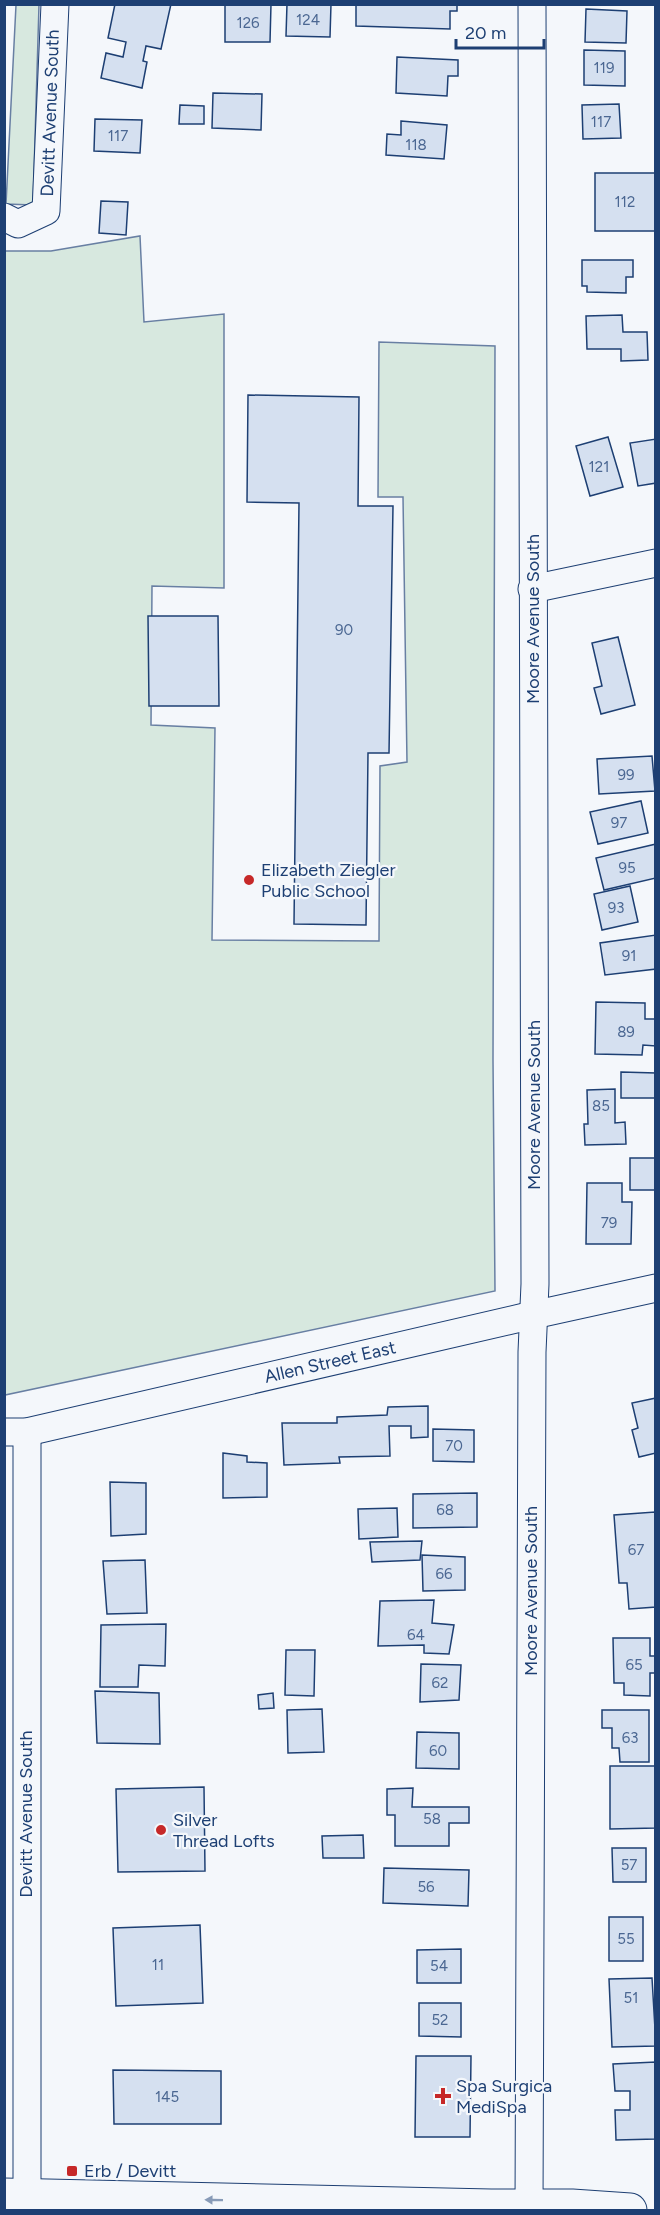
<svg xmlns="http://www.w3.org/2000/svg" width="660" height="2215" font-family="Figtree,sans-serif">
<rect width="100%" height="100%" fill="#f4f7fb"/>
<g fill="#d7e8df" stroke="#687fa3" stroke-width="1.5">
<path d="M 16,5 L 39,5 L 33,205 L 6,204 Z"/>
<path d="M 140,236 L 144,322 L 224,314 L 224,588 L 152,586 L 151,725 L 215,728 L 212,940 L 379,941 L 380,766 L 407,762 L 403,497 L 378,497 L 379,342 L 495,346 L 493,1060 L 495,1291 L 5,1395 L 5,251 L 51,251 Z"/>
</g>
<g fill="#d5e0f0" stroke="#1d3f73" stroke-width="1.5">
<path d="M 115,4 L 171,4 L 161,49 L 146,46 L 143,61 L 147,62 L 142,88 L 101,78 L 106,53 L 123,57 L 126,42 L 108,38 Z"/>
<path d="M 225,4 L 271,4 L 270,42 L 225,42 Z"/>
<path d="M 287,4 L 331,4 L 330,37 L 286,36 Z"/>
<path d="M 356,4 L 457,4 L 457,11 L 450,11 L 450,29 L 356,26 Z"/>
<path d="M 586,9 L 627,11 L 626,43 L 585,42 Z"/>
<path d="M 584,50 L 625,51 L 625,86 L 584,85 Z"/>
<path d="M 397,57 L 458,60 L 458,76 L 448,76 L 447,96 L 396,93 Z"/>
<path d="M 213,93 L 262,94 L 261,130 L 212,128 Z"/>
<path d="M 619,104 L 621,138 L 583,139 L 582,105 Z"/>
<path d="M 180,105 L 204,106 L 204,124 L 179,124 Z"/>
<path d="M 95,119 L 142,120 L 140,153 L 94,151 Z"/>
<path d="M 401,121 L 447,125 L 444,159 L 386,155 L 387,134 L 401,135 Z"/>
<rect x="595" y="173" width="61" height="58"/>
<path d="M 101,201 L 128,202 L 126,235 L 99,233 Z"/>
<path d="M 582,260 L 633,260 L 633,277 L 626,277 L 626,293 L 587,292 L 587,286 L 582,286 Z"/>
<path d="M 622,315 L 623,332 L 647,332 L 648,360 L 621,361 L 621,349 L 587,349 L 586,316 Z"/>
<path d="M 248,395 L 359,397 L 358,506 L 393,506 L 389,753 L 368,753 L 366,925 L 294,924 L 299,503 L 247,502 Z"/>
<path d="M 608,437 L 623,487 L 590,496 L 576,446 Z"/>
<path d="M 656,439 L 656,483 L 638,486 L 630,443 Z"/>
<path d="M 148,616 L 218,616 L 219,706 L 149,706 Z"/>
<path d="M 618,637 L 635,705 L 601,714 L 594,688 L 602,686 L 592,643 Z"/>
<path d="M 652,756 L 655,791 L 599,794 L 597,759 Z"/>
<path d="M 641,801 L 648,833 L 598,844 L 590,812 Z"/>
<path d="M 656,844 L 656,878 L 604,890 L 596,858 Z"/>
<path d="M 630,886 L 638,922 L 602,930 L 594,894 Z"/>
<path d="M 656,935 L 656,969 L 605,975 L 600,943 Z"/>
<path d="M 596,1002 L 645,1003 L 645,1019 L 656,1019 L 656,1046 L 643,1045 L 642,1055 L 595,1054 Z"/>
<path d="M 621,1072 L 656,1073 L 656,1098 L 621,1098 Z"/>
<path d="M 615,1089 L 615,1123 L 625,1122 L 626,1144 L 585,1145 L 584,1124 L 588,1124 L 587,1090 Z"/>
<rect x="630" y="1158" width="26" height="32"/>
<path d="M 587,1183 L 622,1183 L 622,1202 L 632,1202 L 631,1244 L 586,1244 Z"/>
<path d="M 656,1398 L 656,1453 L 639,1457 L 632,1430 L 638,1428 L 632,1403 Z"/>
<path d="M 428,1406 L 428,1437 L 411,1438 L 411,1426 L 389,1426 L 390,1456 L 339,1457 L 340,1463 L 284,1465 L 282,1423 L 337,1423 L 337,1417 L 387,1415 L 388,1407 Z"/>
<path d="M 433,1429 L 474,1430 L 474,1462 L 433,1461 Z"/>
<path d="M 223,1453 L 247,1456 L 247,1462 L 267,1463 L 267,1497 L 223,1498 Z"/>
<path d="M 110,1482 L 146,1483 L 146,1534 L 111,1536 Z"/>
<path d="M 477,1493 L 477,1527 L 413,1528 L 413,1494 Z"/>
<path d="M 397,1508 L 398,1537 L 359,1539 L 358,1509 Z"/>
<path d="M 655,1512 L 656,1607 L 629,1609 L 627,1583 L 619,1583 L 614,1515 Z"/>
<path d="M 422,1541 L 420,1560 L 372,1562 L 370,1542 Z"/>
<path d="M 422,1555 L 465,1557 L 465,1590 L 423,1591 Z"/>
<path d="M 145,1560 L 147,1613 L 107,1614 L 103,1561 Z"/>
<path d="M 434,1600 L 432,1623 L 454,1625 L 449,1654 L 424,1653 L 424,1645 L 378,1646 L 380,1601 Z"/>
<path d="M 166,1624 L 165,1666 L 139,1665 L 138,1687 L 100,1687 L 101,1625 Z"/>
<path d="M 613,1638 L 650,1638 L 650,1656 L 656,1656 L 656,1673 L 650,1673 L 650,1696 L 624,1695 L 624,1683 L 614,1683 Z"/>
<path d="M 286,1650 L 315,1650 L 314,1696 L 285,1695 Z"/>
<path d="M 421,1664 L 461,1665 L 459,1700 L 420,1702 Z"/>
<path d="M 95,1691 L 159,1693 L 160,1744 L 97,1743 Z"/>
<path d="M 273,1693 L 274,1708 L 259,1709 L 258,1695 Z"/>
<path d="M 322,1709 L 324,1752 L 288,1753 L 287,1710 Z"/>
<path d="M 602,1710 L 649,1710 L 649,1762 L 620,1762 L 619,1748 L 612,1748 L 612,1728 L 602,1728 Z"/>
<path d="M 417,1732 L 459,1733 L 459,1769 L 416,1768 Z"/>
<path d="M 610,1766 L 656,1766 L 656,1828 L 610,1829 Z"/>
<path d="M 204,1787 L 205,1871 L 118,1872 L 116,1789 Z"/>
<path d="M 413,1788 L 412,1807 L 469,1807 L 469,1823 L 449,1823 L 449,1846 L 395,1846 L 395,1815 L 387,1815 L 387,1789 Z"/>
<path d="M 363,1835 L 364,1858 L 323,1858 L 322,1836 Z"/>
<path d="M 612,1848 L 646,1848 L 646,1882 L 613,1882 Z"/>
<path d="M 384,1868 L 469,1870 L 468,1906 L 383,1903 Z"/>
<rect x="609" y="1917" width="34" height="44"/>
<path d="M 200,1925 L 203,2003 L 116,2006 L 113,1928 Z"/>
<path d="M 461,1949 L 461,1983 L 417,1983 L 417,1950 Z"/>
<path d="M 652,1978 L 656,2046 L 612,2047 L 609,1979 Z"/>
<path d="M 419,2003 L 461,2003 L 461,2037 L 419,2036 Z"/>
<path d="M 416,2056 L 471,2056 L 470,2137 L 415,2137 Z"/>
<path d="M 656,2062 L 656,2139 L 616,2140 L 615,2110 L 630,2110 L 630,2091 L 615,2091 L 613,2064 Z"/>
<path d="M 113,2070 L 221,2071 L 221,2124 L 114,2124 Z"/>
</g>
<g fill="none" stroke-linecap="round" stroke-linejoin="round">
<g stroke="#1d3f73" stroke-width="29">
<g id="street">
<path d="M 4,217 L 18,224 L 46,211 L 55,4"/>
<path d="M 532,589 L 656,563"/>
<path d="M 4,1432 L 27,1432 L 533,1315 L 656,1288"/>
<path d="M 27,1432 L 27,2210"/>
<path d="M 529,2210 L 532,1352 L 535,1284 L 532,4"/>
</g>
</g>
<g stroke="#1d3f73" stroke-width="35">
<path id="secondary" d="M 4,2195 L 491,2206 L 572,2206 L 630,2210"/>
</g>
<use href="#street" stroke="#f4f7fb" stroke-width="27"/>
<use href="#secondary" stroke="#f4f7fb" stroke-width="33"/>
</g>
<defs><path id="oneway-solid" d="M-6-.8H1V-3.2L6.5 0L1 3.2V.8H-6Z" transform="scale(1.5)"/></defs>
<use fill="#889bb7" href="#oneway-solid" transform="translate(214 2200) rotate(-179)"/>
<g fill="#c62828" stroke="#f4f7fb" stroke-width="2">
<circle cx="249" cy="880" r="6"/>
<circle cx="161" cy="1830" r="6"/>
<path d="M440 2087h6v6h6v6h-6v6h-6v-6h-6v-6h6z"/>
<rect x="66" y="2165" width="12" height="12" rx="3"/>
</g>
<g text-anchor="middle" stroke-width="4.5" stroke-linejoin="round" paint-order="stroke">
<g font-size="15" fill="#4b6792">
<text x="308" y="25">124</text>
<text x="248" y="28">126</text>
<text x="604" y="73">119</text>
<text x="601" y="127">117</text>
<text x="118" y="141">117</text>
<text x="416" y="150">118</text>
<text x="625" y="207">112</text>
<text x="599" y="472">121</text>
<text x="344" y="635">90</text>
<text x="626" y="780">99</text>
<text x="619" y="828">97</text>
<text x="627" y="873">95</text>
<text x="616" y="913">93</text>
<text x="629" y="961">91</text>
<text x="626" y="1037">89</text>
<text x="601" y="1111">85</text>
<text x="609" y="1228">79</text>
<text x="454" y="1451">70</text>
<text x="445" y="1515">68</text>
<text x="636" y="1555">67</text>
<text x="444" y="1579">66</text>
<text x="416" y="1640">64</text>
<text x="634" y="1670">65</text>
<text x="440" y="1688">62</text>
<text x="630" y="1743">63</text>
<text x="438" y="1756">60</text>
<text x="432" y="1824">58</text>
<text x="629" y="1870">57</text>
<text x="426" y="1892">56</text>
<text x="626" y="1944">55</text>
<text x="158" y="1970">11</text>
<text x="439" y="1971">54</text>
<text x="631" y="2003">51</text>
<text x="440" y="2025">52</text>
<text x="167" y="2102">145</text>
</g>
<g font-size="18" fill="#1d3f73" stroke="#f4f7fb">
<text transform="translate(50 113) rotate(-88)" y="6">Devitt Avenue South</text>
<text transform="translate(533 619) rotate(-90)" y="6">Moore Avenue South</text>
<text transform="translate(534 1105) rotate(-90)" y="6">Moore Avenue South</text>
<text transform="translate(330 1362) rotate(-13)" y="6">Allen Street East</text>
<text transform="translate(531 1591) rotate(-90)" y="6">Moore Avenue South</text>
<text transform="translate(26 1814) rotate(-90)" y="6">Devitt Avenue South</text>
</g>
<g font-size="18" fill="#1d3f73" stroke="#f4f7fb" text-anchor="start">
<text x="261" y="876">Elizabeth Ziegler<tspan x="261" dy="21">Public School</tspan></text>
<text x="173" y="1826">Silver<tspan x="173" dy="21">Thread Lofts</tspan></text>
<text x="456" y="2092">Spa Surgica<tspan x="456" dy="21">MediSpa</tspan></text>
<text x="84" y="2177">Erb / Devitt</text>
</g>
</g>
<rect width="660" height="2215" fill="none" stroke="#1d3f73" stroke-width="12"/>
<path d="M456 39v9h88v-9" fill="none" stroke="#1d3f73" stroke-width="3"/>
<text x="465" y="39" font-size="18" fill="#1d3f73" stroke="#f4f7fb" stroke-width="4.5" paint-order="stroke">20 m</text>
</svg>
